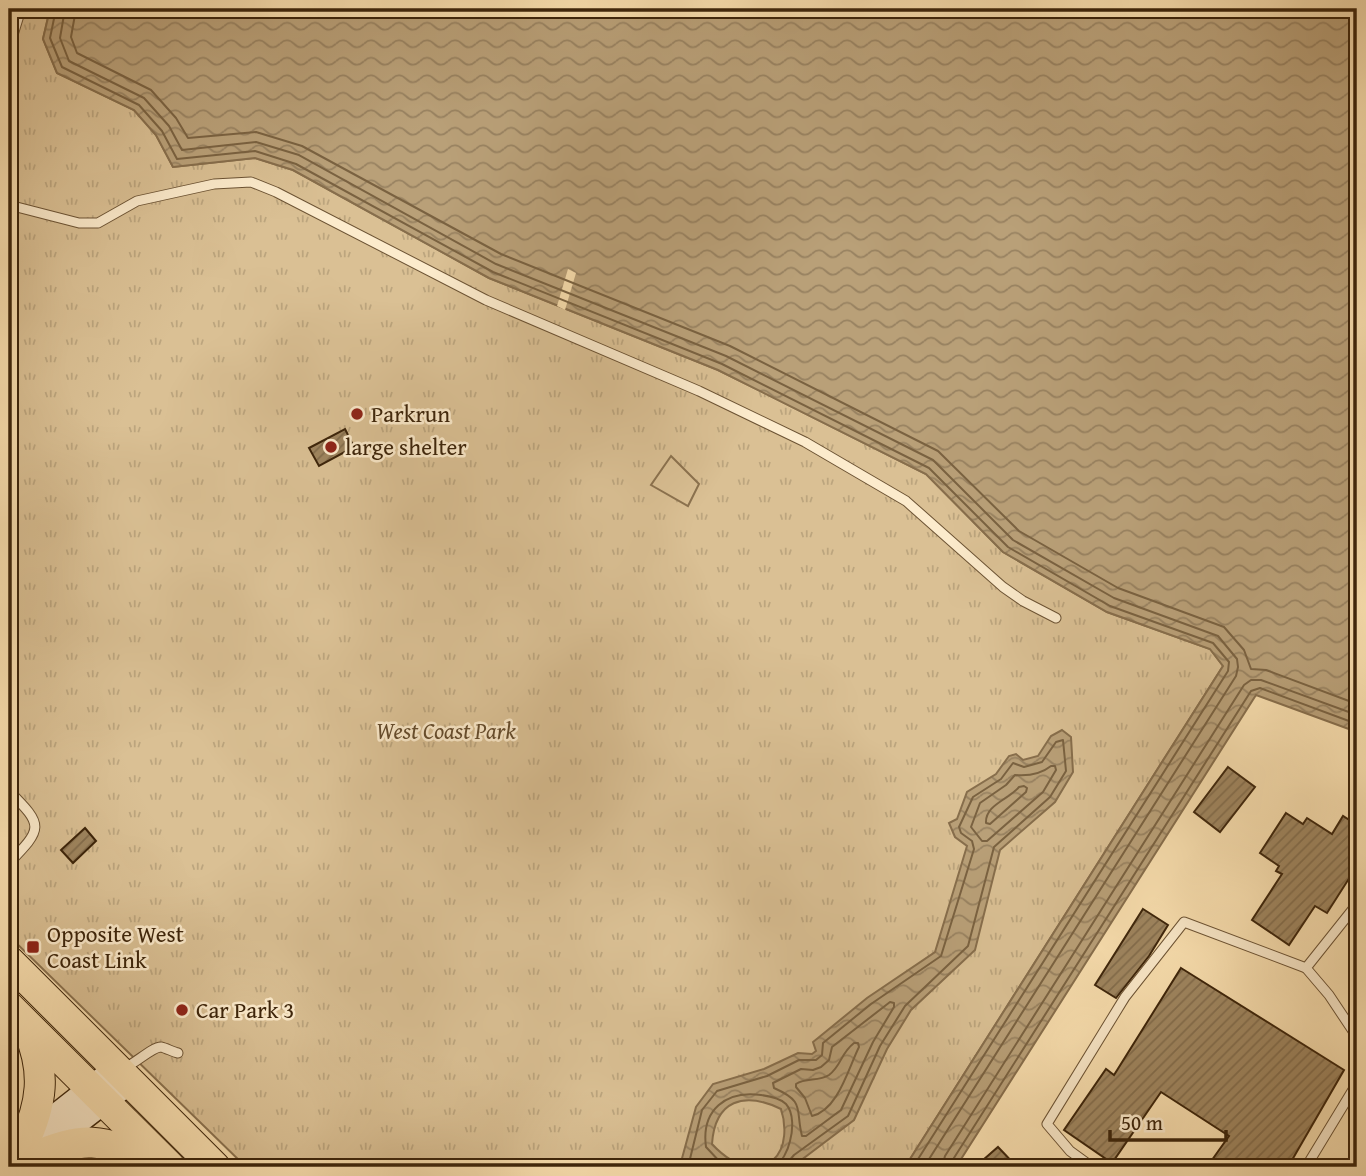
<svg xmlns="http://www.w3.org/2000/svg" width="1366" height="1176" font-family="'Gentium Book Plus',serif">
<defs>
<pattern id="park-tufts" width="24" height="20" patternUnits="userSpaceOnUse" patternTransform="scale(1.75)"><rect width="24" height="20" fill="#dac094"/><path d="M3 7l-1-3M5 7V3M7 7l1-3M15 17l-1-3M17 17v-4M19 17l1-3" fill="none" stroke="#bca57e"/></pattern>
<pattern id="water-waves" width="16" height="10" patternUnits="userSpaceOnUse" patternTransform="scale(1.75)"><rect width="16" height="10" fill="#b9a078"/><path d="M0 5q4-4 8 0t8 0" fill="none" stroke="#988261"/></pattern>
<pattern id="building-hatch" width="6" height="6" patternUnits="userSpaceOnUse" patternTransform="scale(1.75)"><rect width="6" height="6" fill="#9f8660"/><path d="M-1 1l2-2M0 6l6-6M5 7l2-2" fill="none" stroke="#836d4d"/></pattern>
</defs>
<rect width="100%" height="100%" fill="#fae0b0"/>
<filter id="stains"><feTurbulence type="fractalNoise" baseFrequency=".00286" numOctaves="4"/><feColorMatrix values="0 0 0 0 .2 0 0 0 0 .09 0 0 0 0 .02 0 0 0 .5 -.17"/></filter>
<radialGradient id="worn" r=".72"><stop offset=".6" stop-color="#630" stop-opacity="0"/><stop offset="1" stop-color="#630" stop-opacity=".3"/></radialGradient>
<path fill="url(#park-tufts)" stroke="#8b724f" stroke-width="2" d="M 9,9 L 50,9 L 43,39 L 57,73 L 134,110 L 156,135 L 173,167 L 255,158 L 293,170 L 489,278 L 718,370 L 926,474 L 1003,552 L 1107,612 L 1210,649 L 1223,666 L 905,1167 L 246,1167 L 9,936 Z"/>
<path fill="#dac094" stroke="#8b724f" stroke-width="2" d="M 671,456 L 699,484 L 688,506 L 651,485 Z"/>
<g fill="url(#water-waves)" stroke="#876e4c" stroke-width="2">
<path d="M 50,9 L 1357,9 L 1357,732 L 1256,695 L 956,1167 L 905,1167 L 1223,666 L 1210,649 L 1107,612 L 1003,552 L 926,474 L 718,370 L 489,278 L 293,170 L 255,158 L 173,167 L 156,135 L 134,110 L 57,73 L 43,39 Z"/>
<path d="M 1062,730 L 1071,737 L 1073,772 L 1055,802 L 1000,850 L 975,950 L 911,1010 L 887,1049 L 854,1120 L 792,1167 L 757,1167 C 761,1165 769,1163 773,1160 C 787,1148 786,1124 781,1109 C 744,1091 715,1100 712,1144 C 724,1157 736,1165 754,1167 L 682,1167 L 681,1162 L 696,1107 L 713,1084 L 764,1069 L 798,1053 L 812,1054 L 816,1051 L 813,1042 L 818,1038 L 867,998 L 935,952 L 967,846 L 955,837 L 949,823 L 957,819 L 967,792 L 996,774 L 1009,756 L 1016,754 L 1023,760 L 1038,756 L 1051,736 Z"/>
</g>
<path fill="#fae0b0" d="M 568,269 L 576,273 L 565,310 L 557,306 Z"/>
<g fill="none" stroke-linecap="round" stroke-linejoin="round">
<g stroke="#7a6241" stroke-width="2">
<path d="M 56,9 L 50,38 L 62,67 L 139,105 L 162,131 L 177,159 L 255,151 L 296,164 L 493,272 L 722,364 L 929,468 L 1008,547 L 1110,606 L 1213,643 L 1229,662 L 1228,671 L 913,1167"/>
<path d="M 65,9 L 60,38 L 69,61 L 144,98 L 169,126 L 182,150 L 256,142 L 299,155 L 496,264 L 726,356 L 933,460 L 1013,540 L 1114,598 L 1218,636 L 1237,659 L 1238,667 L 1236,676 L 924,1167"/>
<path d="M 76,9 L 71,37 L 77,53 L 151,90 L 176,118 L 188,138 L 256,132 L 302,146 L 501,254 L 730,346 L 938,451 L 1019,531 L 1118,588 L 1224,627 L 1244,650 L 1251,669 L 1266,670 L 1357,704"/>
<path d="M 1051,766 L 1055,766 L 1056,770 L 1043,792 L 987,841 L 982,841 L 971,827 L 980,803 L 1006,785 L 1015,775 C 1027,776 1041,774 1051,766 Z"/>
<path d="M 1024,786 L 1027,788 L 1026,792 L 990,824 L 986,823 C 985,805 1008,800 1019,787 Z"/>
<path d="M 890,1002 L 894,1003 L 894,1007 L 873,1042 L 841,1110 L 806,1136 L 802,1136 C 795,1109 806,1102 774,1088 L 773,1083 L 801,1069 L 813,1070 L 821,1067 L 829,1060 L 832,1047 Z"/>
<path d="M 854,1043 L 858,1043 L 859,1047 C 848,1069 838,1110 812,1116 L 805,1098 L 796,1087 L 796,1084 C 806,1077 818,1082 829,1075 C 842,1065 840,1054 854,1043 Z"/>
<path d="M 688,1167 L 702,1110 L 717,1091 L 767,1076 L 799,1060 L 816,1060 L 822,1055 L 823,1043 L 871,1004 L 941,956 L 974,849 L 972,841 L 961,833 L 959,827 L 973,797 L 1001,779 L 1013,763 L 1024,767 L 1042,762 L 1056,742 L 1063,740 L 1066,771 L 1050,797 L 994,847 L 968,946 L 905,1006 L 880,1046 L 848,1116 L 794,1155 L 789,1161 L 788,1167"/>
<path d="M 730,1167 L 721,1163 L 706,1147 C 701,1110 726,1090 761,1095 C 769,1096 780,1098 786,1104 C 794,1113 793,1130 790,1141 C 788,1150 782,1163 774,1167"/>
<path d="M 942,1167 L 945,1156 L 1244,685 L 1251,680 L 1261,680 L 1357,715"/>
<path d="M 951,1167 L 952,1161 L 1251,691 L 1260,688 L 1357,724"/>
</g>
</g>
<g fill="url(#building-hatch)" stroke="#3c240a" stroke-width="2">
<path d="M 345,429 L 354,447 L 319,466 L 309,448 Z"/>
<path d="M 1228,767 L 1255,787 L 1220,832 L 1194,812 Z"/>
<path d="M 1286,813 L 1303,824 L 1307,818 L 1332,834 L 1343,816 L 1357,825 L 1357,866 L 1327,913 L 1315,906 L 1289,945 L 1252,920 L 1282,874 L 1276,871 L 1279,866 L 1260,853 Z"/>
<path d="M 85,828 L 96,841 L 73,863 L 61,850 Z"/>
<path d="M 1143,909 L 1168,925 L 1149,956 L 1116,998 L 1095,985 Z"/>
<path d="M 1181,968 L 1344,1070 L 1288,1167 L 1207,1167 L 1229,1136 L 1161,1092 L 1112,1163 L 1064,1130 L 1106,1069 L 1114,1075 Z"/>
<path d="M 998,1147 L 1017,1167 L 975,1167 Z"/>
</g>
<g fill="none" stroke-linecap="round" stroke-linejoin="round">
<g stroke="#6c5334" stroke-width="11">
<g id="service">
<path d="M 9,48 L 21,9"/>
<path d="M 9,205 L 79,223 L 98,223 L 137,201 L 214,184 L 251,182 L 276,192 L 486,300 L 699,391 L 805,442 L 906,501 L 1003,587 L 1023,601 L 1056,618"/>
<path d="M 9,791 C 44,826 43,828 9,863"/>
<path d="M 1357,904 L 1306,968 L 1329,995 L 1357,1037"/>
<path d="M 124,1068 C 135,1064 152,1047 161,1047 C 166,1048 173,1052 178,1053"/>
<path d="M 1092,1167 L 1070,1151 L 1047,1124 L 1125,997 L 1184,922 L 1306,968"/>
<path d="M 1306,1167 L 1357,1083"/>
</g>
</g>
<g stroke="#3c240a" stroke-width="27">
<g id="secondary">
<path d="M 41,1150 L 129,1082"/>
<path d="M 9,1153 L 116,1069"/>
</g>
</g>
<g stroke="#3c240a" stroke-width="32">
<g id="trunk">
<path d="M 9,961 L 215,1167"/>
<path d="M 9,1007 L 170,1167"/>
<path d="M 24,1142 C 42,1104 46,1072 29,1032"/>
<path d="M 29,1159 C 86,1135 99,1138 155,1163"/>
</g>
</g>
<use href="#service" stroke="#fcebcc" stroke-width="9"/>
<use href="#secondary" stroke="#fcebcc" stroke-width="24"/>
<use href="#trunk" stroke="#fae0b0" stroke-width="30"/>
</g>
<g fill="#8f2418" stroke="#fcebcc" stroke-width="2.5">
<circle cx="357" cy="414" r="7"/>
<circle cx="331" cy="447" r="7"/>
<rect x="26" y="940" width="14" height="14" rx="3.5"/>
<circle cx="182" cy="1010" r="7"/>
</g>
<g text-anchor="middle" stroke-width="5" stroke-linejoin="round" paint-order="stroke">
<g font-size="23" fill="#3c240a" stroke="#fcebcc" text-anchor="start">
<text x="371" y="422">Parkrun</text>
<text x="345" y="455">large shelter</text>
<text x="47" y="942">Opposite West<tspan x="47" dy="26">Coast Link</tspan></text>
<text x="196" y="1018">Car Park 3</text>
</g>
<g font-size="23" font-style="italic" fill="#644b2c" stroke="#fcebcc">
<text x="446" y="739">West Coast Park</text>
</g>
</g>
<rect width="1366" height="1176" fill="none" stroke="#fae0b0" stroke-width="35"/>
<rect x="10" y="10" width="1345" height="1155" fill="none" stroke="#3c240a" stroke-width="3.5"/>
<rect x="18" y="18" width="1331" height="1141" fill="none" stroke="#3c240a" stroke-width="2"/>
<path d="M1110 1130v10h116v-10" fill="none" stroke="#3c240a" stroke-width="3.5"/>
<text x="1121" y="1130" font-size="21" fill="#3c240a" stroke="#fcebcc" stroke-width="5" paint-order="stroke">50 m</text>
<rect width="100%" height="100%" filter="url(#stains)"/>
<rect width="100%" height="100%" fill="url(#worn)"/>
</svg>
